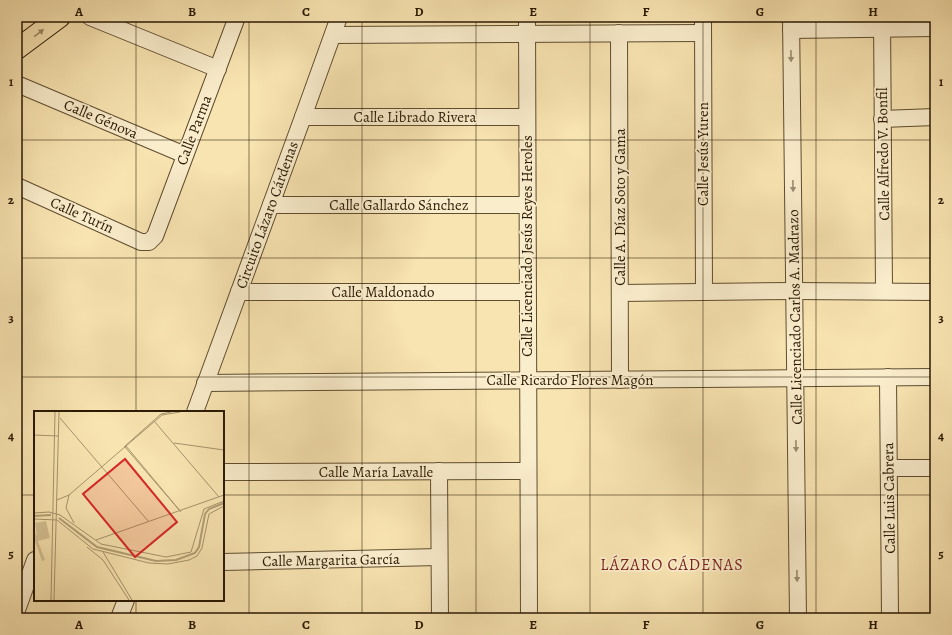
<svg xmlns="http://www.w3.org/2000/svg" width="952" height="635" font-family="Alegreya,serif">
<rect width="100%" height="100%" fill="#f8e4b1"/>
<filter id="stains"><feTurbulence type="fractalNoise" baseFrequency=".005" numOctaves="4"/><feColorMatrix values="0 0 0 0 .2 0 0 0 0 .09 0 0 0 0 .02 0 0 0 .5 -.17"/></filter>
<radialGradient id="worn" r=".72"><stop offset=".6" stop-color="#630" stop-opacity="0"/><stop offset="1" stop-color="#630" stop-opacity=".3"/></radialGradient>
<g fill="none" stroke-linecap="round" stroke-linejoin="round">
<g stroke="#5e4c2f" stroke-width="18">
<g id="minor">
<path d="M 90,17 L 218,69"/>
<path d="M 527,17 L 529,618"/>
<path d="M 703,17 L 704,292"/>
<path d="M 791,17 L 798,618"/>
<path d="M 882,17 L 884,291"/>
<path d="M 791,30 L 935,28"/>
<path d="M 619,33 L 620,380"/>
<path d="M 333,35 L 703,33"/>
<path d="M 17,84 L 185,155"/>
<path d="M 303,117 L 527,117"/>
<path d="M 882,119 L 935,117"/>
<path d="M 17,186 L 141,242 L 149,242 L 155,236 L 237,17"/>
<path d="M 271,205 L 527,205"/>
<path d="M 239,292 L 527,292"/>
<path d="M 620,293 L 794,291 L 935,292"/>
<path d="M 888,377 L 890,618"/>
<path d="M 205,383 L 935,377"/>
<path d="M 195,412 L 303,117 L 339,17"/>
<path d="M 889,468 L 935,468"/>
<path d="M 439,471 L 440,618"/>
<path d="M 223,472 L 528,471"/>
<path d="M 223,562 L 439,557"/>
<path d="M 17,610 L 35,560"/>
<path d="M 119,618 L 126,600"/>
</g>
</g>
<g stroke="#2a1904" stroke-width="22">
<path id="major" d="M 17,49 L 60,17"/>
</g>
<use href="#minor" stroke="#faedcc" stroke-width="16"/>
<use href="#major" stroke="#f8e4b1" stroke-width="20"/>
</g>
<defs><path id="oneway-solid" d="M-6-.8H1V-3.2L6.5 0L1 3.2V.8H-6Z"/></defs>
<use fill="#9b8963" href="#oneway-solid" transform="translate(39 33) rotate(-37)"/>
<g fill="#9c8e72">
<use href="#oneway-solid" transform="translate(791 56) rotate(89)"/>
<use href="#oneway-solid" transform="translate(793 186) rotate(89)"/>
<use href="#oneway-solid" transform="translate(796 446) rotate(89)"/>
<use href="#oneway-solid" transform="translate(797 576) rotate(89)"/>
</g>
<path fill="none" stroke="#2a1904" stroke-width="1" stroke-opacity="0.55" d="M 136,17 L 136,412M 249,17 L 249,618M 362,17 L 362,618M 476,17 L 476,618M 590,17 L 590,618M 703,17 L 703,618M 816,17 L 816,618M 17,140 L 935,140M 17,258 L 935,258M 17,377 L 935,377M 17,495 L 35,495M 223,495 L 935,495M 136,600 L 136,618"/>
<g text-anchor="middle" stroke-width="3.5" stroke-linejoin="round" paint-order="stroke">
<g font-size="15" fill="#2a1904" stroke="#faedcc">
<text x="415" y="122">Calle Librado Rivera</text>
<text transform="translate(101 119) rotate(23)" y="5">Calle Génova</text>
<text transform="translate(194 130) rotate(-69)" y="5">Calle Parma</text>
<text transform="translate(703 154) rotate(-90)" y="5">Calle Jesús Yuren</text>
<text transform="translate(883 154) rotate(-91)" y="5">Calle Alfredo V. Bonfil</text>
<text x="399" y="210">Calle Gallardo Sánchez</text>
<text transform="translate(620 207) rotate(-90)" y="5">Calle A. Díaz Soto y Gama</text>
<text transform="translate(82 215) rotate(24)" y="5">Calle Turín</text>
<text transform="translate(267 215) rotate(-70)" y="5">Circuito Lázaro Cárdenas</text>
<text transform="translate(527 246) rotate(-90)" y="5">Calle Licenciado Jesús Reyes Heroles</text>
<text x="383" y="297">Calle Maldonado</text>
<text transform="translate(795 317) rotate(-91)" y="5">Calle Licenciado Carlos A. Madrazo</text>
<text x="570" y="385">Calle Ricardo Flores Magón</text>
<text x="376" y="477">Calle María Lavalle</text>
<text transform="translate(889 498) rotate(-91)" y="5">Calle Luis Cabrera</text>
<text transform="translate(331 560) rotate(-1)" y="5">Calle Margarita García</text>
</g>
<g font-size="16" letter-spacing="1" fill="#7a1f14" stroke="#faedcc">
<text x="672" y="570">LÁZARO CÁDENAS</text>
</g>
</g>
<g transform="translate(34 411)">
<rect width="190" height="190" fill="#f8e4b1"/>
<path d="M 12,110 L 16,127 L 4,130 L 11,149 L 8,150 L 0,127 L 0,119 L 3,126 L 1,112 Z" fill="#d5c194"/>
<path fill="none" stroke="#b29f76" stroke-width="2" d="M 0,105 L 17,104M 25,107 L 63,136 L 122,150 L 142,149 L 161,142 L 165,136 L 171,103 L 175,98 L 190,92"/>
<path fill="none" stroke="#a6936c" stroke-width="1" d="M 26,7 L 61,48M 120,10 L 185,86M 0,24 L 24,25M 140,32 L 190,39M 92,35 L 147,101M 90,36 L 127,3 L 137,1M 91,36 L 146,100M 61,48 L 115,111M 35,84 L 32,97 L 40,112M 23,89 L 35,84 L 128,4 L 146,1M 0,102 L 15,101 L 26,104 L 67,133 L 132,146 L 157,141 L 170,98 L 190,90M 0,108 L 23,109 L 59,138 L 115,152 L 134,153 L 155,149 L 163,145 L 168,137 L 175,103 L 190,95M 62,129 L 190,84M 53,136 L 69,149 L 95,189M 69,141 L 98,189M 17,189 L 21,1M 20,189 L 25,1"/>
<path fill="#d62828" fill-opacity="0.15" stroke="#d62828" stroke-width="2" d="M 91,48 L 143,111 L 101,146 L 49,83 Z"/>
<rect width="190" height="190" fill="none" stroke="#2a1904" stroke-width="2"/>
</g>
<rect width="952" height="635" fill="none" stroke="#f8e4b1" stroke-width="44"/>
<rect x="22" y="22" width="908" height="591" fill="none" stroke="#2a1904" stroke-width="1.5"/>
<g font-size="13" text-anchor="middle" font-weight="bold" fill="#2a1904">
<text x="79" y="16">A</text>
<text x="192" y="16">B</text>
<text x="306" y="16">C</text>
<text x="419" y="16">D</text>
<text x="533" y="16">E</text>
<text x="646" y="16">F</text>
<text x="760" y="16">G</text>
<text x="873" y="16">H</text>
<text x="11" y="86">1</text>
<text x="941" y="86">1</text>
<text x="11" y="204">2</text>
<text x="941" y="204">2</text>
<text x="11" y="322">3</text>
<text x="941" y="322">3</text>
<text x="11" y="440">4</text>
<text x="941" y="440">4</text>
<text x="11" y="558">5</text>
<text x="941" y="558">5</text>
<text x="79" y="629">A</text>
<text x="192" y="629">B</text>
<text x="306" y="629">C</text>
<text x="419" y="629">D</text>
<text x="533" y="629">E</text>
<text x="646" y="629">F</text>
<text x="760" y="629">G</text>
<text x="873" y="629">H</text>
</g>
<rect width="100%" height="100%" filter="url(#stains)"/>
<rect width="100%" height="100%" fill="url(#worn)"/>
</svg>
